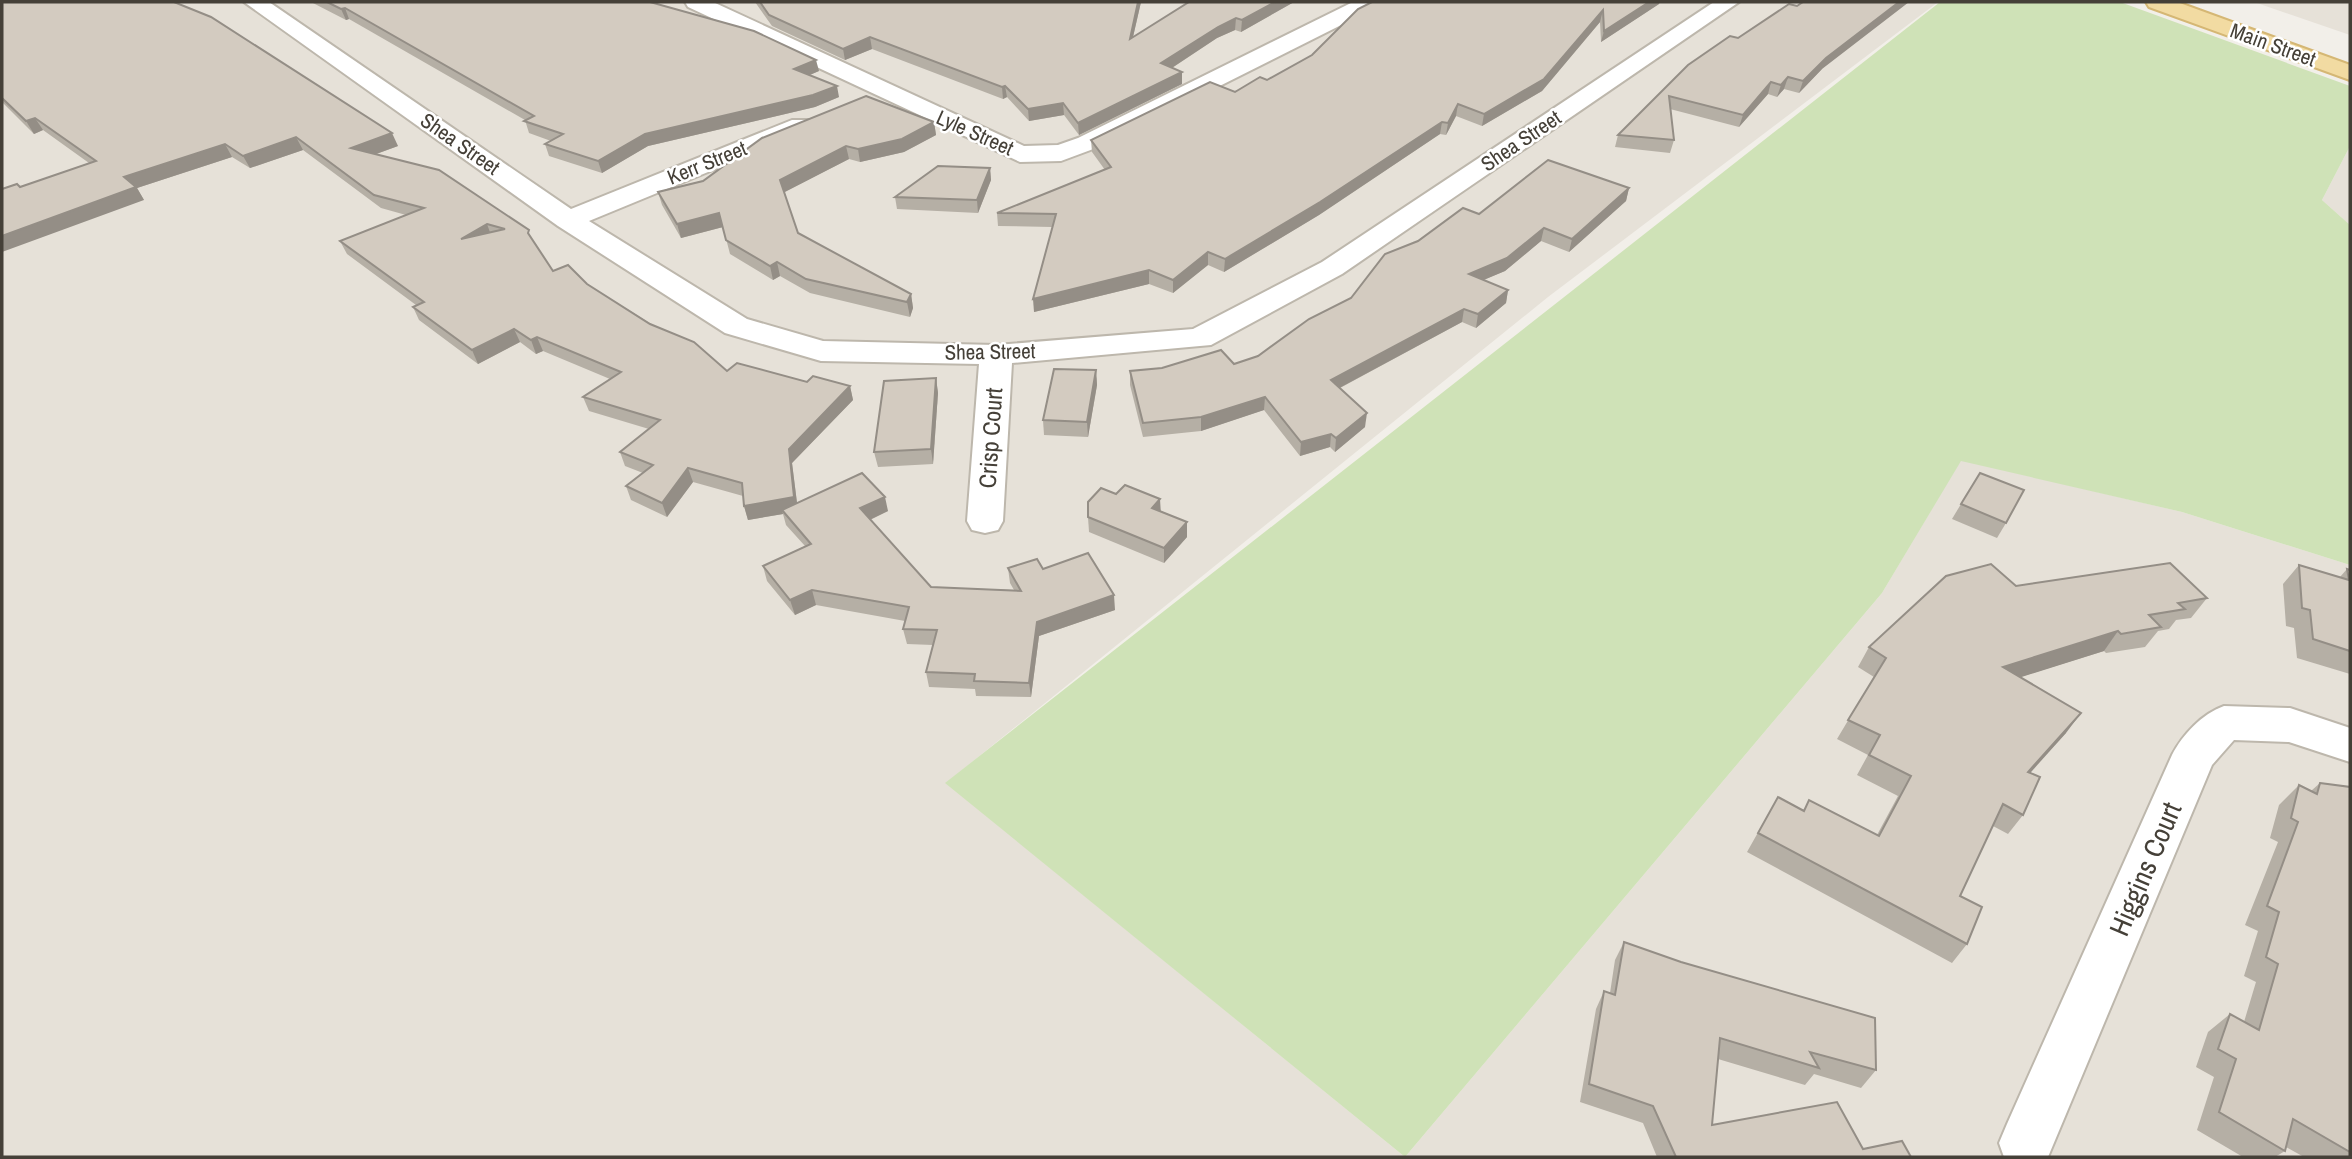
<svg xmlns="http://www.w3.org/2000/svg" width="2352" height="1159" font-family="'Archivo Narrow',sans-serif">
<rect width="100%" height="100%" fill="#f2efe9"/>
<g fill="#e6e1d8">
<path d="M 2,2 L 1938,2 L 1548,297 L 946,783 L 1405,1157 L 1882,593 L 1961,460 L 2182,512 L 2350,565 L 2350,1157 L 2,1157 Z"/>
<path d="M 2254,2 L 2350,2 L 2350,35 Z"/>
<path d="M 2350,146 L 2350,225 L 2322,200 Z"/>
</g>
<path fill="#cfe2b7" d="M 1940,2 L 2120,2 L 2350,86 L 2350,146 L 2322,200 L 2350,225 L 2350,565 L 2182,512 L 1961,461 L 1882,593 L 1405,1157 L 945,783 Z"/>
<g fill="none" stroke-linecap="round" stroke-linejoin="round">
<g stroke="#bdb7ac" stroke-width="4">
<g id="minor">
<path d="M 244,2 L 269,2 L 571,209 L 792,120 L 810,120 L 814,125 L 810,130 L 589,221 L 747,319 L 823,341 L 996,345 L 1193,329 L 1322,262 L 1714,2 L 1739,2 L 1342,274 L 1211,345 L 1012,363 L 1003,521 L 998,530 L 985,533 L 972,530 L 967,521 L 979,364 L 821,361 L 725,333 L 558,226 Z"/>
<path d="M 685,2 L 713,2 L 1024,146 L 1058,145 L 1078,138 L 1353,2 L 1380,2 L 1377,7 L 1096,148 L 1061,161 L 1020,162 L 688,7 Z"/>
<path d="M 2224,706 L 2290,708 L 2350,728 L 2350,762 L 2289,742 L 2234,740 L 2212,765 L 2048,1157 L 2004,1157 L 1999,1143 L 2007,1124 L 2172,755 C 2183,734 2202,714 2224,706 Z"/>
</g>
</g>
<g stroke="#d5b774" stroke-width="4">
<path id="major" d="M 2146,2 L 2177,2 L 2350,65 L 2350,80 L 2149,7 Z"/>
</g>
<use href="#minor" fill="#fff" fill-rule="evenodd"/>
<use href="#major" fill="#f2dba2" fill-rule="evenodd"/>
</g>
<g fill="#b5afa5">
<path d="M 2,2 L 398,146 L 376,154 L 534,242 L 553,271 L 587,284 L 727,371 L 807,382 L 850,386 L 853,400 L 792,463 L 797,503 L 888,511 L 870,520 L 931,587 L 1014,590 L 1010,583 L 1008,568 L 1043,569 L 1115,610 L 1039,636 L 1031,697 L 976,696 L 975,689 L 929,687 L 926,672 L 933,645 L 907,644 L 903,629 L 905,621 L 816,605 L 795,615 L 767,581 L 763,566 L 805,546 L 786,525 L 783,514 L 748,520 L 744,506 L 743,496 L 693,482 L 667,517 L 631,500 L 626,486 L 643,473 L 625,466 L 620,452 L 649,429 L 589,411 L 583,397 L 610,379 L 543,351 L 536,354 L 520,342 L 478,364 L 419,320 L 413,307 L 416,305 L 347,254 L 340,241 L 406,215 L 381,208 L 303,150 L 250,168 L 232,157 L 137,188 L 144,200 L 20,187 L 89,163 L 43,130 L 34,134 L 2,102 Z"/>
<path d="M 311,2 L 650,2 L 819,71 L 809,75 L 839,97 L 815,107 L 648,146 L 602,173 L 549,156 L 545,144 L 551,141 L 529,133 L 525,120 L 349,19 L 346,20 Z"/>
<path d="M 755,2 L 1141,2 L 1133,37 L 1294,2 L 1241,32 L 1235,30 L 1217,38 L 1172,68 L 1182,84 L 1079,135 L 1064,115 L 1029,121 L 1007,97 L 1003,99 L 872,49 L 845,60 L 772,26 Z"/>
<path d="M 1372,2 L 1659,4 L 1601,42 L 1600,22 L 1542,91 L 1482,126 L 1456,116 L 1446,135 L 1440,134 L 1319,215 L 1224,272 L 1208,265 L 1173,293 L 1149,284 L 1034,312 L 1052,227 L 998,226 L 997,213 L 1105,170 L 1092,152 L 1091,140 L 1267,80 L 1312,55 Z"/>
<path d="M 1738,38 L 1822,69 L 1799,93 L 1784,89 L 1777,97 L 1768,94 L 1739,127 L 1670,109 L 1674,140 L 1670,153 L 1615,147 L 1618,135 Z"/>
<path d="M 934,122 L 936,135 L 904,152 L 860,162 L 849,159 L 784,192 L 798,233 L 911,294 L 913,308 L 910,317 L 810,293 L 780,276 L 773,280 L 730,254 L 723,227 L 681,238 L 662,205 L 658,192 Z"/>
<path d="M 990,168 L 991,180 L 978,213 L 897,209 L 895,197 Z"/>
<path d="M 1629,188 L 1626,201 L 1569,252 L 1541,241 L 1505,271 L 1483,280 L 1508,290 L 1506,303 L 1476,328 L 1462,322 L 1340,388 L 1365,427 L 1335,452 L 1330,447 L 1300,456 L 1264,410 L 1201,431 L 1143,437 L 1130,385 L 1130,371 L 1234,364 L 1258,356 L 1351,298 L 1418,241 L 1479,214 Z"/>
<path d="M 1096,370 L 1097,385 L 1088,437 L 1044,435 L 1043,420 Z"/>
<path d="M 936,378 L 938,393 L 933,464 L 878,467 L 874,452 Z"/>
<path d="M 1961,504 L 2006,523 L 1997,538 L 1952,519 Z"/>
<path d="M 1161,511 L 1187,522 L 1187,537 L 1164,563 L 1089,532 L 1088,517 Z"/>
<path d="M 2299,565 L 2340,577 L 2347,569 L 2350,570 L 2350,674 L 2297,658 L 2294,628 L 2286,626 L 2283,584 Z"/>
<path d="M 2016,586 L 2207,598 L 2191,618 L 2176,620 L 2169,629 L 2158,631 L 2145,647 L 2106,653 L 2104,651 L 2020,677 L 2066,733 L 2030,772 L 2023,815 L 2008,834 L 1993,826 L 1960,896 L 1967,944 L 1952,963 L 1747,852 L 1778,797 L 1803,810 L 1877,835 L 1898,796 L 1857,775 L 1868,755 L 1837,739 L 1874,677 L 1858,667 L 1869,647 Z"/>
<path d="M 2320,783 L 2350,787 L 2350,1157 L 2304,1157 L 2286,1147 L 2285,1151 L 2275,1157 L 2243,1157 L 2197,1130 L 2214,1077 L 2196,1067 L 2208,1032 L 2230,1014 L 2244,1022 L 2256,982 L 2244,976 L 2258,931 L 2245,925 L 2278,842 L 2270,838 L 2279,805 L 2299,785 L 2311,791 Z"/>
<path d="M 1624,942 L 1876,1070 L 1861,1088 L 1814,1074 L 1805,1085 L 1718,1059 L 1712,1125 L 1911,1157 L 1657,1157 L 1643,1123 L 1580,1102 L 1596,1009 L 1604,991 L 1610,993 L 1615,960 Z"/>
</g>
<g fill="#948e86">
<path d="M 1138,2 L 1141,2 L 1130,50 L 1130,39 Z"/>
<path d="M 1275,2 L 1294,2 L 1241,32 L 1242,20 Z"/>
<path d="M 1649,2 L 1660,2 L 1659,4 L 1601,42 L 1604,31 Z"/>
<path d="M 1899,2 L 1909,2 L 1822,69 L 1799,93 L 1803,81 L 1826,58 Z"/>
<path d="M 345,8 L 349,19 L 346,20 L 341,9 Z"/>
<path d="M 1603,10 L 1600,22 L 1542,91 L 1482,126 L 1484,114 Z"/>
<path d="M 1236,18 L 1235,30 L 1217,38 L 1161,75 L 1161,63 L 1218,27 Z"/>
<path d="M 870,37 L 872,49 L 845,60 L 843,49 Z"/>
<path d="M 816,60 L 819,71 L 796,81 L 794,69 Z"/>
<path d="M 1182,72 L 1182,84 L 1079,135 L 1078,123 Z"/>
<path d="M 1788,77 L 1784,89 L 1777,97 L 1781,85 Z"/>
<path d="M 1771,82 L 1768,94 L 1739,127 L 1743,115 Z"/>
<path d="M 837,86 L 839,97 L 815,107 L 648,146 L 602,173 L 598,161 L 645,134 Z"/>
<path d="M 1005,86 L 1007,97 L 1003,99 L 1002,87 Z"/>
<path d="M 1063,103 L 1064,115 L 1029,121 L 1028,109 Z"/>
<path d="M 1458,104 L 1456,116 L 1446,135 L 1448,123 Z"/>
<path d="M 35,118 L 43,130 L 34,134 L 26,121 Z"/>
<path d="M 934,122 L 936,135 L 904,152 L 860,162 L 858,149 Z"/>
<path d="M 1442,122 L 1440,134 L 1319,215 L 1224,272 L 1225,259 Z"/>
<path d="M 392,133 L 398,146 L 357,161 L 351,148 Z"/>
<path d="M 296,137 L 303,150 L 250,168 L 243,156 Z"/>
<path d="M 225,144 L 232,157 L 137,188 L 144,200 L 2,252 L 2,236 L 124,177 Z"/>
<path d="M 846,146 L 849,159 L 783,193 L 780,180 Z"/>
<path d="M 990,168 L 991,180 L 978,213 L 977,200 Z"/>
<path d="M 1629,188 L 1626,201 L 1569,252 L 1572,239 Z"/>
<path d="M 719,213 L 723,227 L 681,238 L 677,224 Z"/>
<path d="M 487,224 L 492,238 L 461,239 Z"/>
<path d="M 1544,228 L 1541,241 L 1505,271 L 1467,287 L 1469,274 Z"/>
<path d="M 1208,252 L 1208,265 L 1173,293 L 1173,280 Z"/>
<path d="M 777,262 L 780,276 L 773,280 L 770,266 Z"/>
<path d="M 1149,270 L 1149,284 L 1034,312 L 1033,299 Z"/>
<path d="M 1508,290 L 1506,303 L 1476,328 L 1478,314 Z"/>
<path d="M 911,294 L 913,308 L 910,317 L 907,302 Z"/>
<path d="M 1464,309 L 1462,322 L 1330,393 L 1331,380 Z"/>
<path d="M 514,329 L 520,342 L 478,364 L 472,350 Z"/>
<path d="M 537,337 L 543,351 L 536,354 L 531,340 Z"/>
<path d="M 1096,370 L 1097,385 L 1088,437 L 1087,422 Z"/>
<path d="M 936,378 L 938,393 L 933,464 L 931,449 Z"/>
<path d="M 850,386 L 853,400 L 792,463 L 798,511 L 782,510 L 783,514 L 748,520 L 744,506 L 789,449 Z"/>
<path d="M 1265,397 L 1264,410 L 1201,431 L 1201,417 Z"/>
<path d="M 1367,413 L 1365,427 L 1335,452 L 1336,438 Z"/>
<path d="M 1331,434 L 1330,447 L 1300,456 L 1301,442 Z"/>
<path d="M 688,468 L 693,482 L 667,517 L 662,503 Z"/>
<path d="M 885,497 L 888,511 L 863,523 L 860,508 Z"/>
<path d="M 1160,499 L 1161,514 L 1152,508 Z"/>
<path d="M 1187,522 L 1187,537 L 1164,563 L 1164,548 Z"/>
<path d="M 812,590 L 816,605 L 795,615 L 790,600 Z"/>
<path d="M 1114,595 L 1115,610 L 1039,636 L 1031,697 L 1029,683 L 1037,622 Z"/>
<path d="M 2118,631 L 2104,651 L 1990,687 L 2003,667 Z"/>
<path d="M 2081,713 L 2066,733 L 2014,791 L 2028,772 Z"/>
</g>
<g fill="#d3cbc0" stroke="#948e86" stroke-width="2" fill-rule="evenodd">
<path d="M 2,2 L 174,2 L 211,17 L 392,133 L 351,148 L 439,170 L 529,230 L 528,233 L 553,271 L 568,265 L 587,284 L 650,324 L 694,342 L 727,371 L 737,363 L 807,382 L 813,376 L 850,386 L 789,449 L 794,497 L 744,506 L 742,483 L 688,468 L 662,503 L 626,486 L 653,465 L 620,452 L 660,420 L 583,397 L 621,372 L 537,337 L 531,340 L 514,329 L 472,350 L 413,307 L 424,302 L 340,241 L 424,208 L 374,195 L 296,137 L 243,156 L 225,144 L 124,177 L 136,187 L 2,236 L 2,189 L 17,184 L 20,187 L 96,161 L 35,118 L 26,121 L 2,98 ZM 487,224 L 505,229 L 461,239 Z"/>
<path d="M 327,2 L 650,2 L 754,31 L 816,60 L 794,69 L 837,86 L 813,95 L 645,134 L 598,161 L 545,144 L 563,134 L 524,121 L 534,116 L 345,8 L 341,9 Z"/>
<path d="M 760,2 L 1138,2 L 1130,39 L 1189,2 L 1275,2 L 1242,20 L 1236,18 L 1218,27 L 1161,63 L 1182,72 L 1078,123 L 1063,103 L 1028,109 L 1005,86 L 1002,87 L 870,37 L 843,49 L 769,15 Z"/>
<path d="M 1372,2 L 1649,2 L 1604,31 L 1603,10 L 1544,79 L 1484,114 L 1458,104 L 1448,123 L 1442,122 L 1320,202 L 1225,259 L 1208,252 L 1173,280 L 1149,270 L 1033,299 L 1056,214 L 997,213 L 1111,167 L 1091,140 L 1210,82 L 1235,92 L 1260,77 L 1267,80 L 1312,55 L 1358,9 Z"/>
<path d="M 1803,2 L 1899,2 L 1826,58 L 1803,81 L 1788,77 L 1781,85 L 1771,82 L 1743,115 L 1669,96 L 1674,140 L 1618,135 L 1688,65 L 1730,36 L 1738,38 L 1789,4 L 1797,6 Z"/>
<path d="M 866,96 L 934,122 L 902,139 L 858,149 L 846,146 L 780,180 L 798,233 L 911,294 L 907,302 L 806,279 L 777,262 L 770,266 L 726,240 L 719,213 L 677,224 L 658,192 L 703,181 L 762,138 Z"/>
<path d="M 1548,160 L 1629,188 L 1572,239 L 1544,228 L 1507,258 L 1469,274 L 1508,290 L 1478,314 L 1464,309 L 1331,380 L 1367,413 L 1336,438 L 1331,434 L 1301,442 L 1265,397 L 1201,417 L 1143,423 L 1130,371 L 1162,368 L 1221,350 L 1234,364 L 1258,356 L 1309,319 L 1351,298 L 1385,254 L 1418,241 L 1463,208 L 1479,214 Z"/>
<path d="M 938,166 L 990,168 L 977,200 L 895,197 Z"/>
<path d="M 1054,369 L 1096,370 L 1087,422 L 1043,420 Z"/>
<path d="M 936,378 L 931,449 L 874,452 L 884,381 Z"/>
<path d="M 862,473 L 885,497 L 860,508 L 931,587 L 1021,591 L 1008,568 L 1037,559 L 1043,569 L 1088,553 L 1114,595 L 1037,622 L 1029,683 L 974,681 L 975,674 L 926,672 L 937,630 L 903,629 L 909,607 L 812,590 L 790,600 L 763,566 L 811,544 L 782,510 Z"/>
<path d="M 1980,473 L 2024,490 L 2006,523 L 1961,504 Z"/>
<path d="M 1125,485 L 1160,499 L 1152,508 L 1187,522 L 1164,548 L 1088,517 L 1088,502 L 1101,488 L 1116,494 Z"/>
<path d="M 2170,563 L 2207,598 L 2178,603 L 2185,609 L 2149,615 L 2161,627 L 2121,634 L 2118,631 L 2003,667 L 2081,713 L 2028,772 L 2040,777 L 2023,815 L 2003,804 L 1960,896 L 1982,907 L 1967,944 L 1758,833 L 1778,797 L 1804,811 L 1809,800 L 1879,836 L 1911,776 L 1869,755 L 1880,735 L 1848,720 L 1886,658 L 1869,647 L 1946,576 L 1991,564 L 2016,586 Z"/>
<path d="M 2299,565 L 2349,580 L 2347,569 L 2350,570 L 2350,651 L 2313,639 L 2310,610 L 2302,608 Z"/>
<path d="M 2320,783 L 2350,787 L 2350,1152 L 2293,1119 L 2285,1151 L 2219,1112 L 2236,1059 L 2218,1049 L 2230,1014 L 2259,1030 L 2278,964 L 2266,957 L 2279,912 L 2267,906 L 2298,822 L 2291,818 L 2299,785 L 2317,794 Z"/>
<path d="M 1624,942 L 1681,962 L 1875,1018 L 1876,1070 L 1810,1052 L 1819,1068 L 1720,1038 L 1712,1125 L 1837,1102 L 1863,1149 L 1902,1141 L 1911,1157 L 1676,1157 L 1653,1106 L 1589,1084 L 1604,991 L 1615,995 Z"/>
</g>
<g text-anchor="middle" stroke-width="5" stroke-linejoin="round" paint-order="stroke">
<g font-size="21" fill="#454038" stroke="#fff">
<text transform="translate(2273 45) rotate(20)" y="7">Main Street</text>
<text transform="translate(975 133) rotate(24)" y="7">Lyle Street</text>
<text transform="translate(1521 141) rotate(-34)" y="7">Shea Street</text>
<text transform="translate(460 144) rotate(35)" y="7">Shea Street</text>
<text transform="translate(707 163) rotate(-22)" y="7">Kerr Street</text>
<text transform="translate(990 352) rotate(-1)" y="7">Shea Street</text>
</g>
<g font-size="24" fill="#454038" stroke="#fff">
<text transform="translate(991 438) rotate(-86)" y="8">Crisp Court</text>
</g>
<g font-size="28" fill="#454038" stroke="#fff">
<text transform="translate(2145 869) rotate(-67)" y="10">Higgins Court</text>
</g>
</g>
<rect width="2352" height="1159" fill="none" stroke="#454038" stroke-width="7"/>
</svg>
